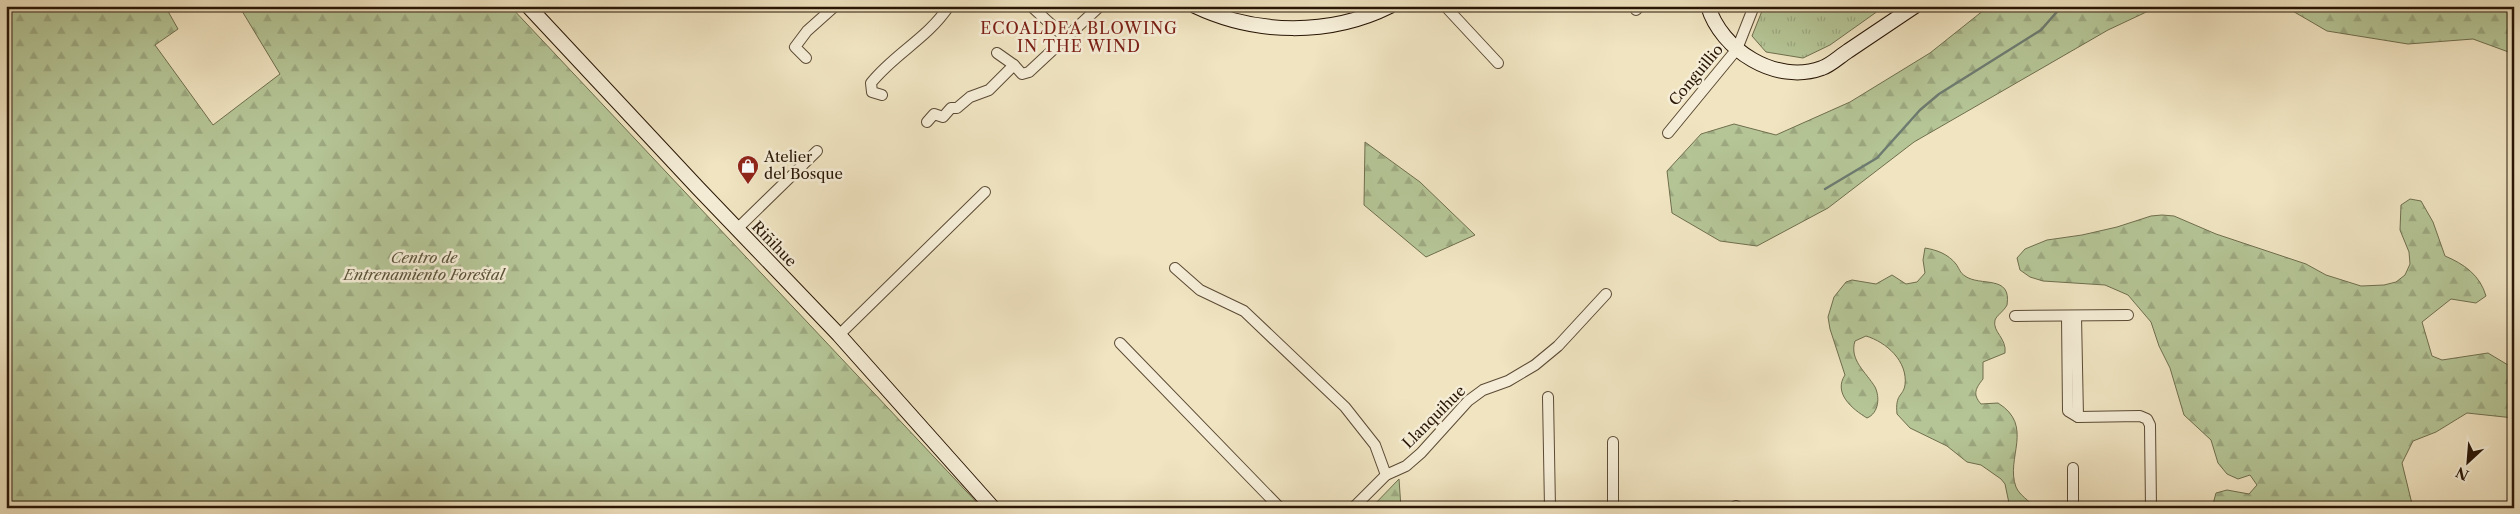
<svg xmlns="http://www.w3.org/2000/svg" width="2520" height="514" font-family="'Libre Caslon Text',serif">
<defs>
<pattern id="grass-tufts" width="24" height="20" patternUnits="userSpaceOnUse" patternTransform="scale(1.25)"><rect width="24" height="20" fill="#b5c596"/><path d="M3 7l-1-3M5 7V3M7 7l1-3M15 17l-1-3M17 17v-4M19 17l1-3" fill="none" stroke="#9ca880"/></pattern>
<pattern id="forest-firs" width="22" height="20" patternUnits="userSpaceOnUse" patternTransform="scale(1.25)"><rect width="22" height="20" fill="#b5c596"/><path d="M5 1l3.5 6h-7zM16 11l3.5 6h-7z" fill="#9ca880"/></pattern>
</defs>
<rect width="100%" height="100%" fill="#f0e4c1"/>
<filter id="stains"><feTurbulence type="fractalNoise" baseFrequency=".004" numOctaves="4"/><feColorMatrix values="0 0 0 0 .2 0 0 0 0 .09 0 0 0 0 .02 0 0 0 .5 -.17"/></filter>
<radialGradient id="worn" r=".72"><stop offset=".6" stop-color="#630" stop-opacity="0"/><stop offset="1" stop-color="#630" stop-opacity=".3"/></radialGradient>
<path fill="url(#grass-tufts)" stroke="#6f6e4e" d="M 1764,6 L 1885,6 L 1830,45 L 1803,58 L 1766,52 L 1752,36 Z"/>
<g fill="url(#forest-firs)" stroke="#6f6e4e">
<path d="M 6,6 L 165,6 L 178,29 L 155,45 L 213,125 L 280,74 L 239,6 L 510,6 L 982,508 L 6,508 Z"/>
<path d="M 1989,6 L 2159,6 L 2108,30 L 1914,142 L 1828,208 L 1757,246 L 1720,241 L 1672,213 L 1667,171 L 1701,134 L 1734,124 L 1776,135 L 1850,102 L 1930,53 Z"/>
<path d="M 2284,6 L 2514,6 L 2514,54 L 2473,39 L 2408,44 L 2327,31 Z"/>
<path d="M 1365,142 L 1420,182 L 1475,235 L 1426,257 L 1364,205 Z"/>
<path d="M 2410,199 L 2421,201 L 2433,222 L 2445,256 C 2464,264 2480,275 2486,296 L 2476,303 L 2451,299 L 2422,322 L 2432,356 L 2442,360 L 2488,353 L 2508,365 L 2514,365 L 2514,418 L 2467,413 L 2436,432 L 2413,441 L 2402,463 L 2413,508 L 2212,508 L 2216,493 L 2227,490 L 2249,494 L 2257,485 L 2250,475 L 2238,479 L 2227,474 L 2218,463 L 2211,440 L 2184,415 L 2170,368 L 2159,346 L 2151,322 L 2128,295 L 2105,285 L 2043,281 L 2030,277 L 2020,270 L 2017,258 L 2025,249 L 2047,240 L 2082,235 L 2117,227 L 2151,216 L 2162,215 L 2174,216 L 2216,234 L 2306,264 L 2326,275 L 2361,286 L 2384,285 L 2396,282 L 2405,275 L 2410,264 L 2409,252 L 2400,230 L 2401,205 Z"/>
<path d="M 1925,248 C 1937,250 1948,254 1956,264 C 1959,268 1960,273 1965,276 C 1980,287 2012,274 2007,305 C 2004,311 1997,315 1995,320 C 1992,332 2007,338 2005,353 L 1983,362 L 1983,379 C 1976,388 1972,394 1981,404 L 1998,403 C 2035,426 2005,458 2016,487 C 2020,496 2029,500 2035,508 L 2010,508 L 2005,484 L 2001,479 L 1981,465 L 1967,462 L 1947,446 L 1910,428 L 1897,414 C 1895,393 1903,397 1905,385 C 1908,361 1886,342 1866,336 L 1855,341 C 1849,360 1866,372 1875,387 C 1880,397 1879,413 1867,418 C 1852,409 1833,393 1845,375 L 1830,329 L 1828,317 L 1834,297 L 1846,282 L 1852,280 L 1876,284 L 1892,275 L 1906,284 L 1917,282 L 1925,273 L 1923,260 Z"/>
<path d="M 1399,479 L 1401,508 L 1371,508 Z"/>
</g>
<g fill="none" stroke-linecap="round" stroke-linejoin="round">
<path stroke="#6d7b71" stroke-width="2.5" d="M 1825,189 L 1877,158 L 1920,110 L 1939,94 L 2041,30 L 2062,6"/>
<g stroke="#5b4a35" stroke-width="12">
<g id="street">
<path d="M 1031,6 L 1067,39"/>
<path d="M 1445,6 L 1498,63"/>
<path d="M 1636,10 L 1640,6"/>
<path d="M 997,53 L 1014,65"/>
<path d="M 806,58 L 795,47 L 807,31 L 835,6"/>
<path d="M 882,95 L 872,92 L 871,83 C 895,53 927,39 949,6"/>
<path d="M 927,122 L 934,114 L 943,117 L 951,108 L 957,108 L 970,97 L 989,90 L 1014,65 L 1022,74 L 1029,72 L 1100,6"/>
<path d="M 1668,133 L 1737,49 L 1754,6"/>
<path d="M 737,229 L 817,151"/>
<path d="M 1175,268 L 1200,290 L 1244,311 L 1345,407 L 1375,445 L 1386,475"/>
<path d="M 2015,316 L 2128,315"/>
<path d="M 2067,316 L 2068,411 L 2078,417 L 2140,416 L 2147,419 L 2150,425 L 2151,508"/>
<path d="M 2076,316 L 2078,417"/>
<path d="M 839,335 L 985,192"/>
<path d="M 1120,343 L 1280,508"/>
<path d="M 1548,397 L 1550,508"/>
<path d="M 2073,468 L 2073,508"/>
<path d="M 1736,506 L 1736,508"/>
<path d="M 1353,508 L 1386,475 L 1406,466 L 1421,453 L 1468,401 L 1483,390 L 1508,381 L 1535,365 L 1558,346 L 1606,294"/>
<path d="M 1613,508 L 1613,442"/>
</g>
</g>
<g stroke="#291606" stroke-width="16">
<g id="secondary">
<path d="M 528,6 L 698,188 L 839,335 L 993,508"/>
<path d="M 1195,6 C 1256,35 1330,36 1390,6"/>
<path d="M 1708,6 C 1721,50 1776,85 1822,68 C 1831,65 1840,56 1848,51 C 1870,36 1893,21 1915,6"/>
</g>
</g>
<use href="#street" stroke="#f5edd7" stroke-width="10"/>
<use href="#secondary" stroke="#f5edd7" stroke-width="14"/>
</g>
<defs>
<g id="shop-pin" transform="scale(1.125)"><path d="M0 17L-7.5 6A9.5 9.5 0 1 1 7.5 6Z" fill="#8f2418" stroke="#f5edd7"/><path d="M-5-2.5h2.3a2.7 3.5 0 0 1 5.4 0H5L5.5 6h-11ZM-1.5-2.5h3a1.5 2.3 0 0 0-3 0Z" fill="#fff"/></g>
</defs>
<g fill-rule="evenodd">
<use href="#shop-pin" x="748" y="166"/>
</g>
<g text-anchor="middle" stroke-width="5" stroke-linejoin="round" paint-order="stroke">
<g font-size="15" fill="#291606" stroke="#f5edd7">
<text transform="translate(1696 75) rotate(-50)" y="5">Conguillio</text>
<text transform="translate(774 244) rotate(46)" y="5">Riñihue</text>
<text transform="translate(1434 417) rotate(-45)" y="5">Llanquihue</text>
</g>
<g font-size="15" fill="#291606" stroke="#f5edd7" text-anchor="start">
<text x="764" y="162">Atelier<tspan x="764" dy="17">del Bosque</tspan></text>
</g>
<g font-size="15" font-style="italic" fill="#5a5338" stroke="#f5edd7">
<text x="424" y="263">Centro de<tspan x="424" dy="17">Entrenamiento Forestal</tspan></text>
</g>
<g font-size="16" letter-spacing="1" fill="#7a1f14" stroke="#f5edd7">
<text x="1079" y="34">ECOALDEA BLOWING<tspan x="1079" dy="18">IN THE WIND</tspan></text>
</g>
</g>
<rect width="2520" height="514" fill="none" stroke="#f0e4c1" stroke-width="25"/>
<rect x="8" y="8" width="2505" height="499" fill="none" stroke="#291606" stroke-width="2.5"/>
<rect x="12" y="12" width="2495" height="489" fill="none" stroke="#291606"/>
<g transform="translate(2468 462) rotate(206)" stroke="#f5edd7" stroke-width="4" paint-order="stroke">
<path d="M0-4L9 19L0 12L-9 19Z" fill="#291606"/>
<text y="-8" font-size="14" font-weight="bold" text-anchor="middle" fill="#291606">N</text>
</g>
<rect width="100%" height="100%" filter="url(#stains)"/>
<rect width="100%" height="100%" fill="url(#worn)"/>
</svg>
